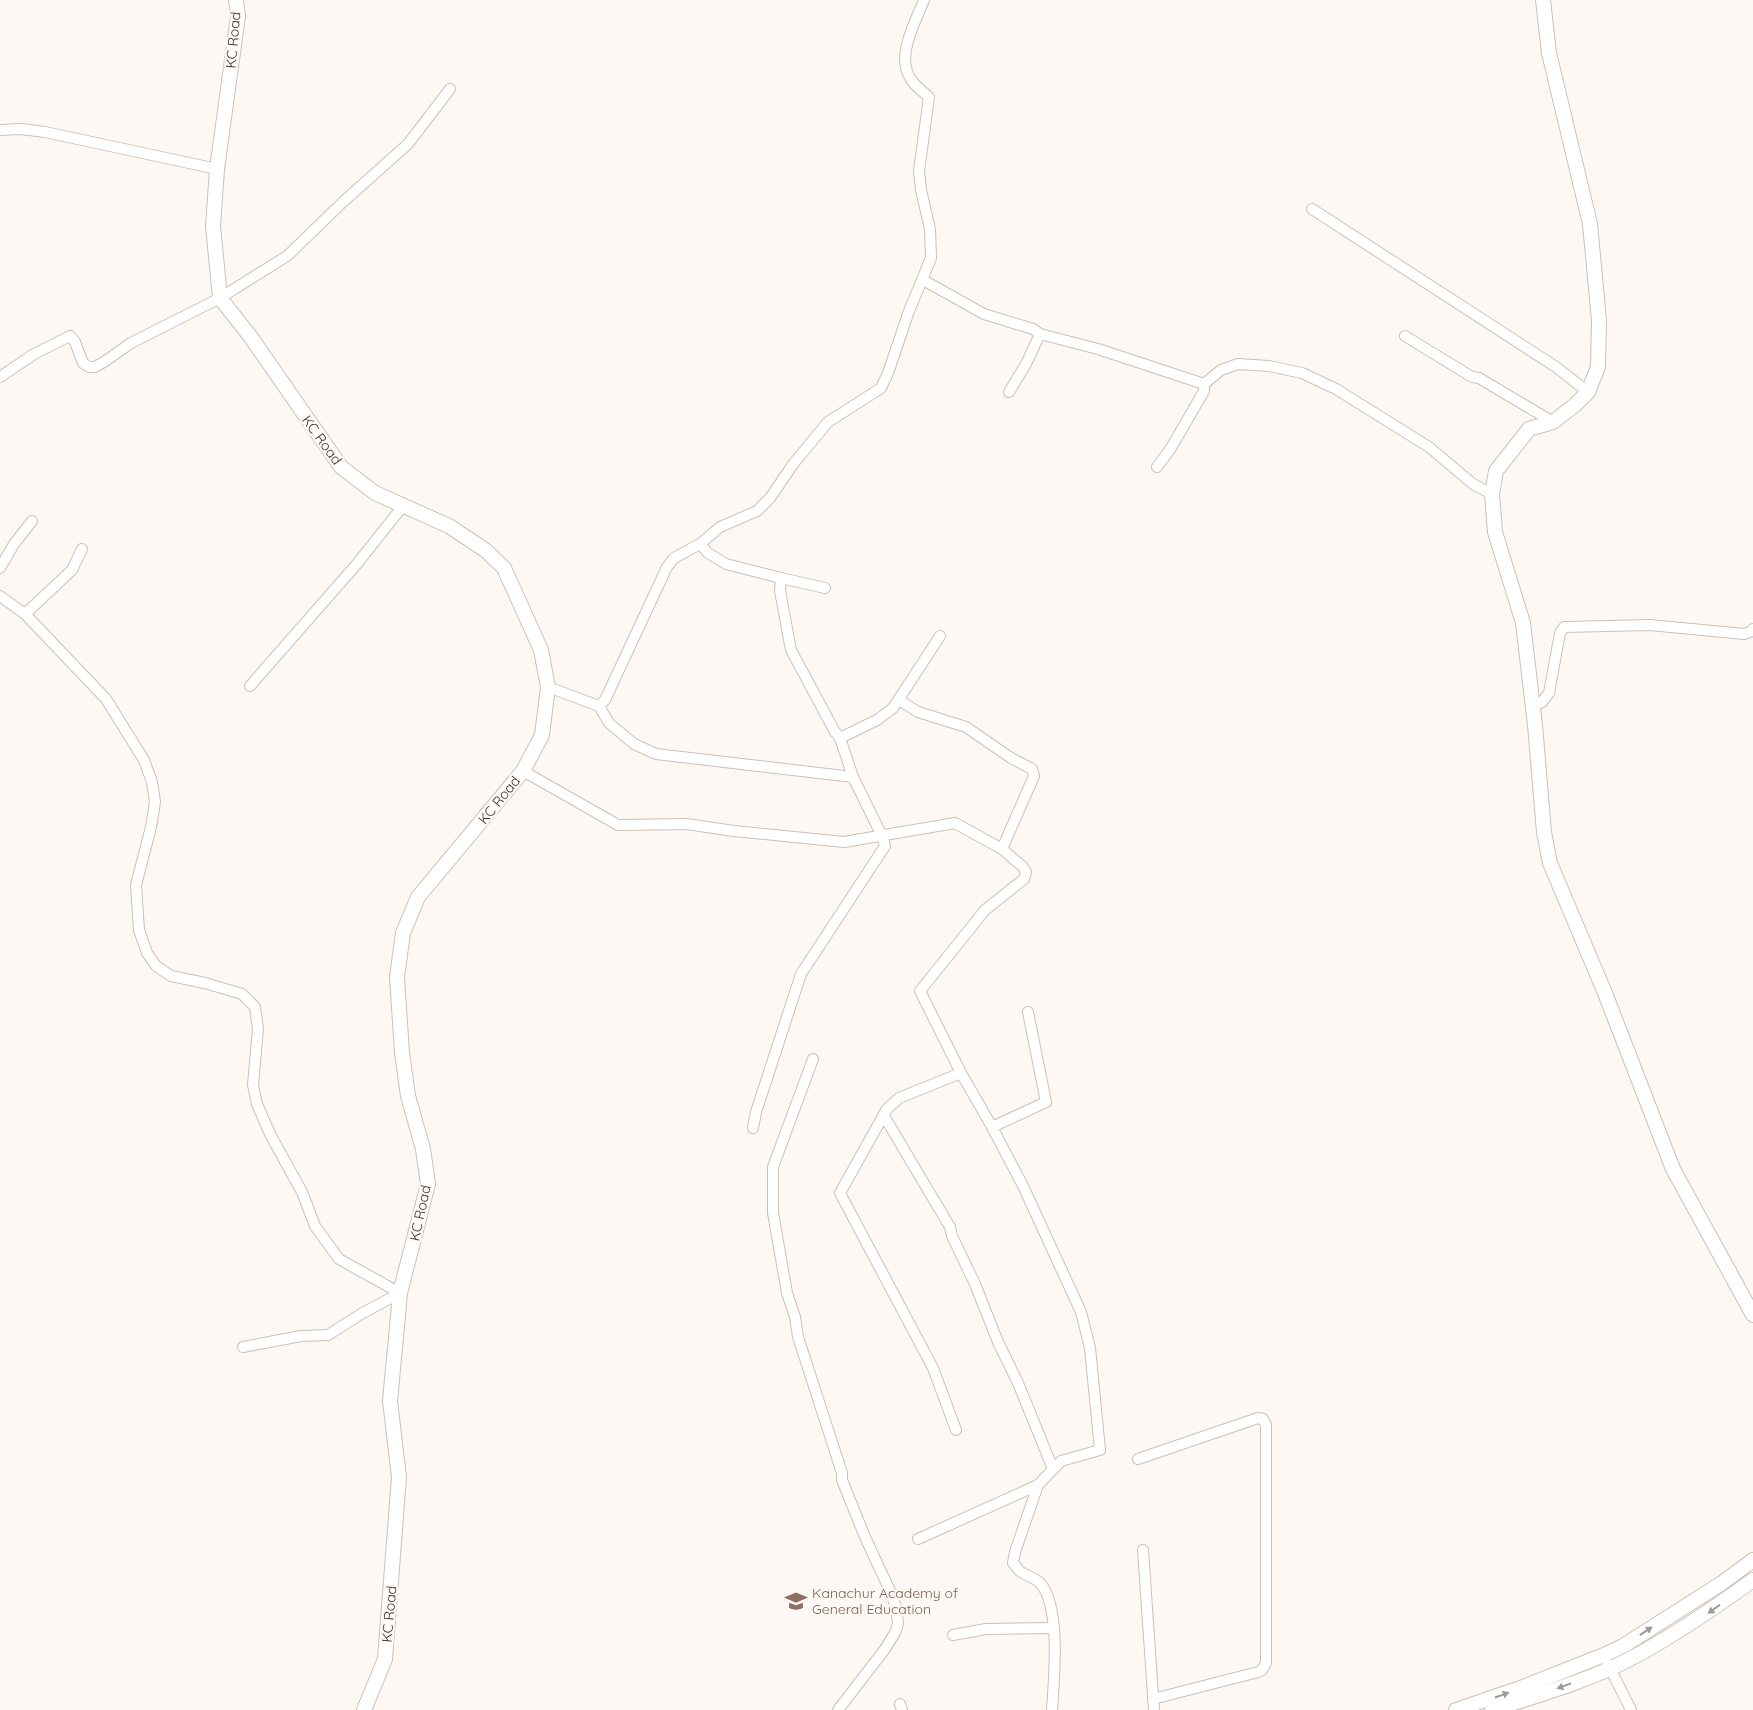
<svg xmlns="http://www.w3.org/2000/svg" width="1753" height="1710" font-family="Quicksand,sans-serif">
<rect width="100%" height="100%" fill="#fef8f4"/>
<g fill="none" stroke-linecap="round" stroke-linejoin="round">
<g stroke="#cdc0b6" stroke-width="12">
<g id="street">
<path d="M 0,130 L 21,129 L 45,132 L 217,169"/>
<path d="M 1312,209 L 1556,367 L 1588,392"/>
<path d="M 923,280 L 984,314 L 1033,329 L 1040,334 L 1098,349 L 1204,384"/>
<path d="M 1405,336 L 1472,377 L 1479,378 L 1553,422"/>
<path d="M 0,377 L 34,354 L 70,336 L 75,342 L 83,363 L 89,367 L 95,367 L 104,362 L 131,343 L 220,298 L 287,256 L 344,201 L 408,144 L 450,89"/>
<path d="M 1009,392 L 1026,364 L 1040,334"/>
<path d="M 1157,467 L 1171,448 L 1204,391 L 1204,384 L 1221,370 L 1238,364 L 1269,366 L 1302,373 L 1336,389 L 1429,447 L 1473,484 L 1492,494"/>
<path d="M 700,544 L 720,527 L 757,511 L 770,498 L 794,463 L 828,422 L 881,388 L 888,373 L 909,311 L 931,258 L 930,229 L 921,190 L 919,171 L 929,97 C 921,90 912,84 908,74 C 898,53 916,20 924,0"/>
<path d="M 0,568 L 14,544 L 32,521"/>
<path d="M 0,596 L 25,614 L 106,699 L 144,760 L 152,782 L 155,802 L 151,827 L 136,885 L 139,930 L 147,953 L 156,966 L 171,976 L 205,983 L 242,994 L 255,1007 L 258,1029 L 253,1085 L 257,1104 L 270,1134 L 302,1192 L 315,1226 L 339,1259 L 400,1293 L 361,1314 L 328,1335 L 301,1336 L 243,1347"/>
<path d="M 25,614 L 72,570 L 82,549"/>
<path d="M 250,686 L 356,565 L 403,506"/>
<path d="M 548,687 L 599,706 L 609,723 L 634,744 L 656,754 L 853,777"/>
<path d="M 899,700 L 918,712 L 966,727 L 1011,758 L 1032,769 L 1034,776 L 1002,849"/>
<path d="M 599,706 L 605,700 L 667,567 L 674,558 L 700,544 L 708,553 L 726,564 L 781,578 L 825,588"/>
<path d="M 1533,706 L 1542,702 L 1549,693 L 1560,633 L 1564,627 L 1650,625 L 1744,634 L 1750,632 L 1753,629"/>
<path d="M 840,738 L 877,720 L 893,708 L 940,636"/>
<path d="M 523,771 L 618,825 L 687,824 L 734,831 L 844,842 L 955,823 L 1002,849 L 1023,867 L 1026,872 L 1024,879 L 985,910 L 920,991 L 961,1073 L 992,1127 L 1023,1186 L 1081,1312 L 1090,1348 L 1100,1450 L 1061,1461 L 1038,1485 L 1015,1552 L 1013,1563 C 1016,1566 1018,1570 1021,1572 C 1027,1576 1036,1578 1041,1584 C 1061,1609 1054,1679 1052,1710"/>
<path d="M 813,1059 L 773,1167 L 773,1213 L 787,1293 L 795,1317 L 798,1337 L 842,1473 L 842,1480 L 865,1537 L 891,1593 L 896,1607 L 898,1623 L 896,1631 L 885,1649 L 838,1710"/>
<path d="M 884,1116 L 950,1227 L 952,1236 L 975,1284 L 998,1342 L 1018,1383 L 1053,1469"/>
<path d="M 992,1127 L 1046,1102 L 1028,1012"/>
<path d="M 753,1128 L 756,1112 L 801,974 L 885,846 L 882,836 L 853,777 L 840,738 L 835,732 L 791,650 L 780,591 L 781,578"/>
<path d="M 956,1430 L 933,1368 L 840,1193 L 887,1109 L 899,1098 L 961,1073"/>
<path d="M 1138,1459 L 1258,1418 L 1263,1419 L 1266,1425 L 1266,1663 L 1262,1670 L 1258,1672 L 1153,1699"/>
<path d="M 918,1539 L 1038,1485"/>
<path d="M 1143,1550 L 1154,1710"/>
<path d="M 953,1635 L 986,1629 L 1054,1628"/>
<path d="M 1608,1664 L 1631,1710"/>
<path d="M 900,1704 L 902,1710"/>
</g>
</g>
<g stroke="#cdc0b6" stroke-width="16">
<g id="secondary">
<path d="M 236,0 L 238,16 L 217,169 L 213,226 L 220,298 L 250,336 L 341,467 L 375,493 L 449,526 L 485,550 L 504,568 L 541,650 L 548,687 L 542,735 L 523,771 L 418,897 L 403,933 L 397,977 L 402,1053 L 408,1096 L 423,1149 L 428,1184 L 400,1293 L 398,1316 L 390,1401 L 399,1477 L 385,1659 L 364,1710"/>
<path d="M 1543,0 L 1549,53 L 1590,224 L 1599,320 L 1598,367 L 1588,392 L 1575,405 L 1553,422 L 1529,429 L 1496,471 L 1492,494 L 1495,532 L 1523,623 L 1535,725 L 1544,832 L 1550,863 L 1605,993 L 1673,1169 L 1753,1315"/>
<path d="M 1456,1710 L 1523,1687 L 1604,1655 L 1623,1646 L 1722,1583 L 1753,1560"/>
<path d="M 1492,1710 C 1538,1695 1585,1682 1628,1660 C 1672,1637 1713,1609 1753,1580"/>
</g>
</g>
<use href="#street" stroke="#fff" stroke-width="10"/>
<use href="#secondary" stroke="#fff" stroke-width="14"/>
</g>
<defs><path id="oneway-solid" d="M-6-.8H1V-3.2L6.5 0L1 3.2V.8H-6Z" transform="scale(1.25)"/></defs>
<g fill="#9e9a98">
<use href="#oneway-solid" transform="translate(1714 1609) rotate(144)"/>
<use href="#oneway-solid" transform="translate(1646 1631) rotate(-33)"/>
<use href="#oneway-solid" transform="translate(1564 1686) rotate(160)"/>
<use href="#oneway-solid" transform="translate(1502 1695) rotate(-19)"/>
</g>
<defs>
<g id="university-bare" transform="scale(1.725)"><path d="M0-5L7-2L0 1L-7-2ZM-4 1L0 2.5L4 1V4Q0 6-4 4Z" fill="#8d6e63" stroke="#fef8f4" stroke-width="2.5" paint-order="stroke"/></g>
</defs>
<g fill-rule="evenodd">
<use href="#university-bare" x="796" y="1601"/>
</g>
<g text-anchor="middle" stroke-width="4.5" stroke-linejoin="round" paint-order="stroke">
<g font-size="14" fill="#3c3632" stroke="#fef8f4">
<text transform="translate(233 40) rotate(-85)" y="5">KC Road</text>
<text transform="translate(322 440) rotate(54)" y="5">KC Road</text>
<text transform="translate(499 800) rotate(-51)" y="5">KC Road</text>
<text transform="translate(420 1213) rotate(-78)" y="5">KC Road</text>
<text transform="translate(389 1614) rotate(-85)" y="5">KC Road</text>
</g>
<g font-size="14" fill="#785e54" stroke="#fef8f4" text-anchor="start">
<text x="812" y="1598">Kanachur Academy of<tspan x="812" dy="16">General Education</tspan></text>
</g>
</g>
</svg>
